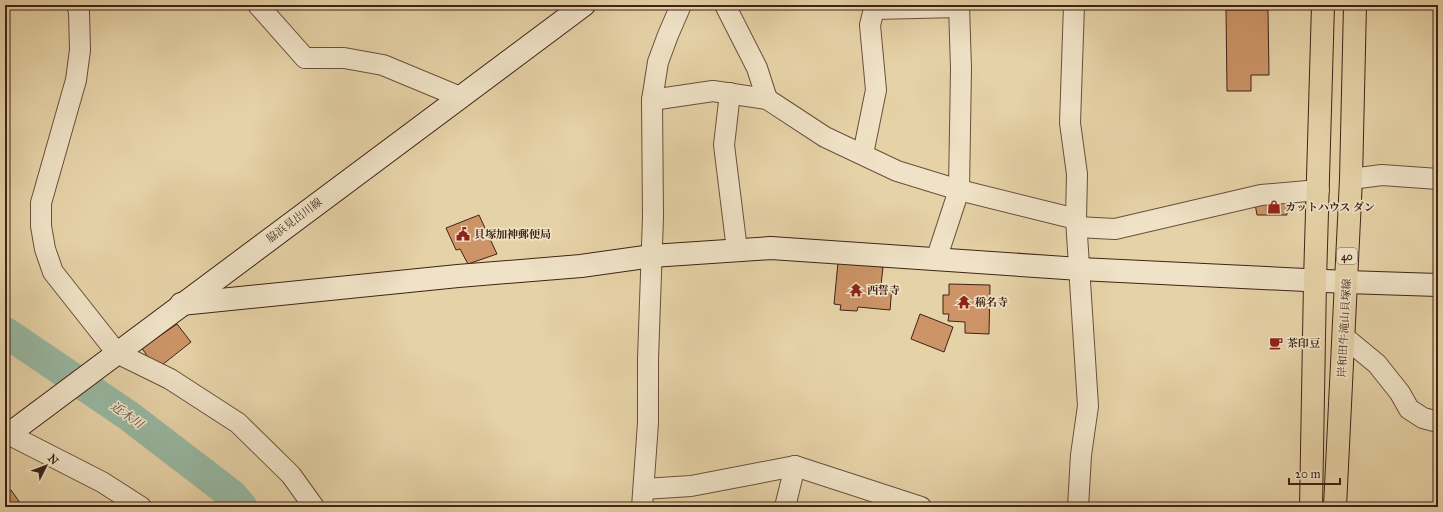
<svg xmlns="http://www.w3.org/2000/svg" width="1443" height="512" font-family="'IM FELL Great Primer','Noto Serif JP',serif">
<rect width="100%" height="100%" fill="#e6d2a7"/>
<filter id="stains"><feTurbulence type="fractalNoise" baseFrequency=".005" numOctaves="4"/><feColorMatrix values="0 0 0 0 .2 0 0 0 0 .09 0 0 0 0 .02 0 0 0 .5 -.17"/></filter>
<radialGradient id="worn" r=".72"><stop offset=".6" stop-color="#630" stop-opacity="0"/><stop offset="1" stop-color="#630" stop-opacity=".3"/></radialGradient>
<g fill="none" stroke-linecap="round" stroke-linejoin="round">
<path stroke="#97b8a2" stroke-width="31" d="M 5,332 L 129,416 L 232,495 L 242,507"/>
</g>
<g fill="#cc9467" stroke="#402316">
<path d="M 1226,10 L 1268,10 L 1269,75 L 1251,75 L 1251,91 L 1227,91 Z"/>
<path d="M 1286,197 L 1287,215 L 1257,215 L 1254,198 Z"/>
<path d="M 479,215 L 497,254 L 468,264 L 460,249 L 456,250 L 446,228 Z"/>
<path d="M 838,262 L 883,267 L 881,285 L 892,286 L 890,310 L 858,307 L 857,311 L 840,310 L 841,305 L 834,304 Z"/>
<path d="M 949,284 L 990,285 L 989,334 L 965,333 L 965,322 L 948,321 L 949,314 L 943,314 L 943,295 L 949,295 Z"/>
<path d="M 920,314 L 953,327 L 944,352 L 911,339 Z"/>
<path d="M 177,324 L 191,342 L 162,365 L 149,359 L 142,348 Z"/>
<path d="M 11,490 L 23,507 L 5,507 L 5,494 Z"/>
</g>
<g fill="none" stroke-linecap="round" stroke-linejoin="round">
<g stroke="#6a4f3a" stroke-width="22">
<g id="street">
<path d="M 77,5 L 79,12 L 80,50 L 76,80 L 41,203 L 41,226 L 45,249 L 53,272 L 117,353 L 170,379 L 238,423 L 291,475 L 314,507"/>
<path d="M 258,5 L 305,58 L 344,58 L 383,65 L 460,97"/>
<path d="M 725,5 L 757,68 L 767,99"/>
<path d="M 1074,5 L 1070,123 L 1077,174 L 1076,219 L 1088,406 L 1081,455 L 1078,507"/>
<path d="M 874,9 L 959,7"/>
<path d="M 730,93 L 724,145 L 737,250"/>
<path d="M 652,100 L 713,91 L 767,99 L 825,137 L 897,171 L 959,190 L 1076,219"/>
<path d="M 863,154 L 876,90 L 870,25 L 875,5"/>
<path d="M 1351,179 L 1382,175 L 1438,179"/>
<path d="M 1077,227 L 1115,229 L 1261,195 L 1319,190"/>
<path d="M 936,260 L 959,190 L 961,69 L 959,5"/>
<path d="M 1343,336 L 1377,364 L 1400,393 L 1409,409 L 1423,418 L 1438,422"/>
<path d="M 8,434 L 102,482 L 141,507"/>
<path d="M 644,489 L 691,486 L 795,466 L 921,507"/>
<path d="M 642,507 L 648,423 L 648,359 L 653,217 L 652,100 L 658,62 L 668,35 L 681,5"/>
<path d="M 785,507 L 795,466"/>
</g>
</g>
<g stroke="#402316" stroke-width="24">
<g id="secondary">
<path d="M 181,304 L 458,276 L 581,266 L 652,256 L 771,248 L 1080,269 L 1346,282 L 1438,285"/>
<path d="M 5,437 L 584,5"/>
</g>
</g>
<g stroke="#402316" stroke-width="24">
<g id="primary">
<path d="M 1311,507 L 1315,281 L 1323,5"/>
<path d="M 1335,507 L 1351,179 L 1355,5"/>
</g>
</g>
<use href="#street" stroke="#efe2c6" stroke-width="20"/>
<use href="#secondary" stroke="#efe2c6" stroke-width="22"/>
<use href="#primary" stroke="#e6d2a7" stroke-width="22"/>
</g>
<defs>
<g id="shop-bare" transform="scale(1.08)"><path d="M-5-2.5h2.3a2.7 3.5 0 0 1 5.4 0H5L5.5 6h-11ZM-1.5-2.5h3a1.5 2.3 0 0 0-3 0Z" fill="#8f2418" stroke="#efe2c6" stroke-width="2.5" paint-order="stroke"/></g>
<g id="civic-bare" transform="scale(1.08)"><path d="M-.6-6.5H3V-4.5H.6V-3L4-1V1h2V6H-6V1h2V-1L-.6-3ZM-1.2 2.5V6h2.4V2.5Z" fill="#8f2418" stroke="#efe2c6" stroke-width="2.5" paint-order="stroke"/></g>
<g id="temple-bare" transform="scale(1.08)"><path d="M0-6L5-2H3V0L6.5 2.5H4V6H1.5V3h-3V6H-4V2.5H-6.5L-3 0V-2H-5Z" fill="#8f2418" stroke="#efe2c6" stroke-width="2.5" paint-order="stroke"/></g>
<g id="cafe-bare" transform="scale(1.08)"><path d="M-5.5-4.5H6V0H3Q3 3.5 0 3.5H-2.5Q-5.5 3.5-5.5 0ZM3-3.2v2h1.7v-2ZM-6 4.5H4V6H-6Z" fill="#8f2418" stroke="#efe2c6" stroke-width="2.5" paint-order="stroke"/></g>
</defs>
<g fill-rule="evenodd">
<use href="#shop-bare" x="1274" y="207"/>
<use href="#civic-bare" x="463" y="234"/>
<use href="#temple-bare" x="856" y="290"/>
<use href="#temple-bare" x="964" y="302"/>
<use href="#cafe-bare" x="1276" y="343"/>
</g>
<g text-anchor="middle" stroke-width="3.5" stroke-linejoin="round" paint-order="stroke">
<rect fill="#efe2c6" stroke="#745c4b" stroke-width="1" x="1337" y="248" width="20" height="16" rx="3"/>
<g font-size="10" font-weight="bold" fill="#402316">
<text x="1347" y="260">40</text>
</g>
<g font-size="11" font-weight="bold" fill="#402316" stroke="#efe2c6" text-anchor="start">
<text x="1285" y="211">カットハウス ダン</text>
<text x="474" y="238">貝塚加神郵便局</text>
<text x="867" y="294">西誓寺</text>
<text x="975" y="306">稱名寺</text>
<text x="1287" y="347">茶印豆</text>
</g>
<g font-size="11" fill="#402316" stroke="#efe2c6">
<text transform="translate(294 220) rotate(-37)" y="4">脇浜見出川線</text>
<text transform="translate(1344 328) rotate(-87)" y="4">岸和田牛滝山貝塚線</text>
</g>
<g font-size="12" font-style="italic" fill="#564839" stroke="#efe2c6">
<text transform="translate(127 415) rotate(36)" y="4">近木川</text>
</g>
</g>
<rect width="1443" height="512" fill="none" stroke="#e6d2a7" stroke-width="20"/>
<rect x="6" y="6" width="1431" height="500" fill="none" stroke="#402316" stroke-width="2"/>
<rect x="10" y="10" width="1423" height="492" fill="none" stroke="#402316"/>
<g transform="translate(46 466) rotate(48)" stroke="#efe2c6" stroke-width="3" paint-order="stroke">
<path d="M0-3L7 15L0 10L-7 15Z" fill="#402316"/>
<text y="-6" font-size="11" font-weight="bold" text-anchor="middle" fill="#402316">N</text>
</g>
<path d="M1289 478v6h51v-6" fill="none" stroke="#402316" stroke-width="2"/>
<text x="1295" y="478" font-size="12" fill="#402316" stroke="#efe2c6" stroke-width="3" paint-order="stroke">20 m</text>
<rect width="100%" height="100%" filter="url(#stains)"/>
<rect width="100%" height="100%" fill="url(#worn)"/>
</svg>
